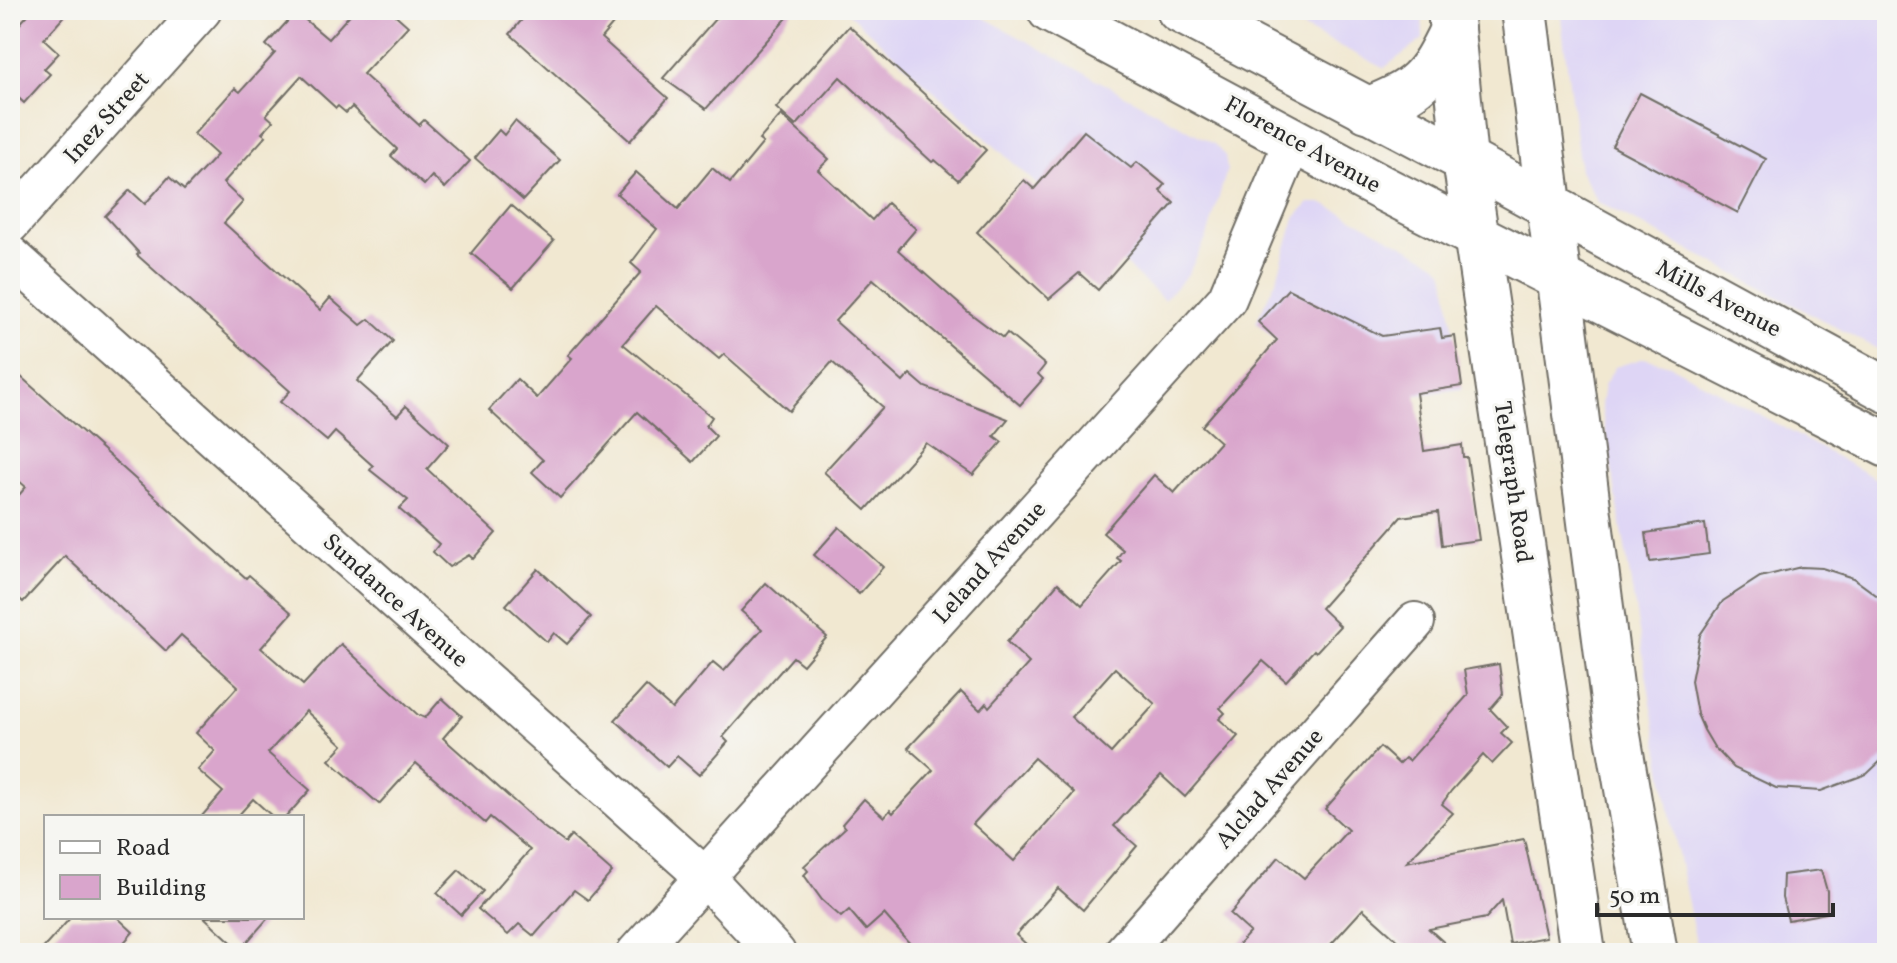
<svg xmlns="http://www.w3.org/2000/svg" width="1897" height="963" font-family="Vollkorn,serif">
<rect width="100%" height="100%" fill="#f6f6f2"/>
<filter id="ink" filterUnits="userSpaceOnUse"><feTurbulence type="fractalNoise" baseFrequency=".0125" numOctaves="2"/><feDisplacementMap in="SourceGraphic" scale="16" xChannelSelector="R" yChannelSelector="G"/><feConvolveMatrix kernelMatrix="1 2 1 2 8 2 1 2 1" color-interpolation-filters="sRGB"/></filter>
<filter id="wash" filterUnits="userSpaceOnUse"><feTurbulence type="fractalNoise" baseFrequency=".006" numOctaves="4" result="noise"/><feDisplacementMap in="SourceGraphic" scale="32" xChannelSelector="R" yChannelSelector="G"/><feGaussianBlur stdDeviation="1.8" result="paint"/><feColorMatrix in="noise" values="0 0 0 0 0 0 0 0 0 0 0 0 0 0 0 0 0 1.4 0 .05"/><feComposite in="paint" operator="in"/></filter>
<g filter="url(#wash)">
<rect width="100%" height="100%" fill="#f1e8d1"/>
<g fill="#ded5f5">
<path d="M 849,10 L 970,10 L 1214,144 L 1225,156 L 1227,170 L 1207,237 L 1188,274 L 1164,300 L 847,12 Z"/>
<path d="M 1267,10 L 1422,10 L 1423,39 L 1384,68 Z"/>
<path d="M 1560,10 L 1887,10 L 1887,354 L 1598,202 L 1580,170 Z"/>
<path d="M 1309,203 L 1321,203 L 1343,213 L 1438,264 L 1445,273 L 1462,389 L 1347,405 L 1256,322 L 1277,278 L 1295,218 Z"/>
<path d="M 1644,358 L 1670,365 L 1887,485 L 1887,953 L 1698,953 L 1669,809 L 1601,405 L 1604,385 L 1615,367 Z"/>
</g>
<g id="blocks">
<g fill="#d9a5cc" fill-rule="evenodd">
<path d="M 32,10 L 70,10 L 44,39 L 59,53 L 44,69 L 50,74 L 24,103 L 10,90 L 10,35 Z"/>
<path d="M 354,10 L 390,10 L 408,26 L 363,74 L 419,125 L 424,120 L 470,161 L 445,188 L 432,176 L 424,185 L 391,156 L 397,149 L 352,107 L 346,113 L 338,106 L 336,108 L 301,76 L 266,115 L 273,121 L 262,133 L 266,136 L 223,183 L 243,202 L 224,223 L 320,310 L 330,298 L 361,325 L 369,319 L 393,341 L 357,381 L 397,416 L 406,406 L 449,444 L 427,469 L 496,533 L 473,559 L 469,555 L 449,567 L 433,552 L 439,544 L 399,509 L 408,500 L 370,470 L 373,466 L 335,432 L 327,441 L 280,402 L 290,391 L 137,255 L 139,253 L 105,216 L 130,190 L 145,204 L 169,177 L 184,190 L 217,155 L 194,134 L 235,88 L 240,92 L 275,53 L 266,45 L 296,12 L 328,39 Z"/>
<path d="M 530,10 L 625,10 L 601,38 L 668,98 L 630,141 L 510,34 Z"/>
<path d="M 723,10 L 794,10 L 706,109 L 663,78 Z"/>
<path d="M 849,26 L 986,150 L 958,180 L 935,160 L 932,162 L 840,77 L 796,126 L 776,108 Z"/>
<path d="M 1640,93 L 1766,159 L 1738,213 L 1612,146 Z"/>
<path d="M 781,115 L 829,159 L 818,170 L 872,220 L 887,203 L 916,229 L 898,250 L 967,311 L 1003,338 L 1007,333 L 1045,365 L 1038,374 L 1043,379 L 1020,405 L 873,279 L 835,321 L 903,382 L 910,374 L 925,387 L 1008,419 L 994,436 L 1002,442 L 973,475 L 926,443 L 866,510 L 824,472 L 883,407 L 832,362 L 789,411 L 724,354 L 719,359 L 656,306 L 623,344 L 712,417 L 706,426 L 716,436 L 693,462 L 637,412 L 560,498 L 532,472 L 543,460 L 489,410 L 517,379 L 537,398 L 572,358 L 568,355 L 641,272 L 631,263 L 657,229 L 617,194 L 636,172 L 678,209 L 712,168 L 730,183 L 763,143 L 759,140 Z"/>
<path d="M 515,121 L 560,160 L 523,200 L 475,158 L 499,130 L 504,135 Z"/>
<path d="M 1084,131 L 1131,168 L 1137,162 L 1165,185 L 1160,191 L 1174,203 L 1098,290 L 1079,273 L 1049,299 L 977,232 L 1024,180 L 1034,189 Z"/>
<path d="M 511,205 L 554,241 L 513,288 L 471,253 Z"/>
<path d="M 1288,289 L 1382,336 L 1440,328 L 1442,338 L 1455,336 L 1462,386 L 1416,393 L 1424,451 L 1462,445 L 1463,457 L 1467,457 L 1479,540 L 1442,545 L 1438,512 L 1401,517 L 1321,608 L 1340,626 L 1316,652 L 1314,650 L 1286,681 L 1263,661 L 1220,708 L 1225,713 L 1219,719 L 1238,736 L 1185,797 L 1161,775 L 1114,826 L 1137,846 L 1083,910 L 1058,888 L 1016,935 L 1036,953 L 918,953 L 884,914 L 866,930 L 849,910 L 841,917 L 822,900 L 804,875 L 808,871 L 804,866 L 845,828 L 842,824 L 864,799 L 884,817 L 890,810 L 893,813 L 933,770 L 908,748 L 961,692 L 980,710 L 986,703 L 989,707 L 1029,663 L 1007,642 L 1058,583 L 1082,605 L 1121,561 L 1117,558 L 1123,550 L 1103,533 L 1154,475 L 1174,493 L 1220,442 L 1202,426 L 1277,340 L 1258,322 ZM 1115,668 L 1155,704 L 1111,753 L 1071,717 ZM 1034,758 L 1074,793 L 1014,861 L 973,824 Z"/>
<path d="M 10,367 L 246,578 L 249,575 L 292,613 L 261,648 L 303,685 L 341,644 L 418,715 L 425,718 L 442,698 L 462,716 L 443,738 L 542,826 L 565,843 L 571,836 L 612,872 L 588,900 L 574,890 L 534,936 L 519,924 L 508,935 L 478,909 L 530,850 L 490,817 L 485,823 L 416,763 L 379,804 L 329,760 L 343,745 L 306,711 L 268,753 L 310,790 L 286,817 L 273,817 L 253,799 L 237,817 L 201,817 L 223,792 L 198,770 L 215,751 L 196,733 L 238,686 L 181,635 L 166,651 L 65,556 L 23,602 L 10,590 L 10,505 L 26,487 L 10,473 Z"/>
<path d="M 1705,524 L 1709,554 L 1650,562 L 1646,533 Z"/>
<path d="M 839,527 L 883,567 L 859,594 L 814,555 Z"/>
<path d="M 1801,567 L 1822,568 L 1853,578 L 1887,603 L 1887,755 L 1867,774 L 1821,791 L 1776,788 L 1734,768 L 1714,747 L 1704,730 L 1697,714 L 1691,681 L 1700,635 L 1723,601 L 1760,577 Z"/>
<path d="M 538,569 L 591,617 L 567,644 L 554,633 L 547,642 L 506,605 Z"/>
<path d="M 766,583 L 827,637 L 803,665 L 793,657 L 723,737 L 728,742 L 699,775 L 677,756 L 667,767 L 615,720 L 646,686 L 672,709 L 713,662 L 724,671 L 762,629 L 741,611 Z"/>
<path d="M 1499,664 L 1503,694 L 1490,709 L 1507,727 L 1501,733 L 1512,743 L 1492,764 L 1483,755 L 1451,791 L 1442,804 L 1453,813 L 1407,862 L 1524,839 L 1546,937 L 1510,944 L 1502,900 L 1486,918 L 1429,929 L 1456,953 L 1412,953 L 1363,909 L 1323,953 L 1231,953 L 1250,932 L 1230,914 L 1279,857 L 1304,878 L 1348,830 L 1325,809 L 1380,747 L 1399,764 L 1405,758 L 1409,761 L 1468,695 L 1464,670 Z"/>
<path d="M 459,870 L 483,891 L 461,915 L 437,893 Z"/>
<path d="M 1821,870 L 1827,891 L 1827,913 L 1788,920 L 1782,898 L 1783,875 Z"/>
<path d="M 71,917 L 117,917 L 133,932 L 115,953 L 39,953 Z"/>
<path d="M 204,917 L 269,917 L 240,950 Z"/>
</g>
</g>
</g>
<g filter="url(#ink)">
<use href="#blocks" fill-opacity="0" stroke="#706d65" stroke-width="2"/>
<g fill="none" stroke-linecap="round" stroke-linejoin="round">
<g stroke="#706d65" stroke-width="42">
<g id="minor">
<path d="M 10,224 L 202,10"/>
<path d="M 10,255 L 705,877 L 776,953"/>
<path d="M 636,953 L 1227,299 L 1293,141"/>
<path d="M 1123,953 L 1415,622"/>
</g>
</g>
<g stroke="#706d65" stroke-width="48">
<g id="major">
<path d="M 1050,10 L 1380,187 L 1887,445"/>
<path d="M 1179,10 L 1465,160 L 1887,390"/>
<path d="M 1450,10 L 1465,160 L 1583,953"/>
<path d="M 1524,10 L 1616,724 L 1655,953"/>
<path d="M 1367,110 C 1419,89 1428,80 1452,30"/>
</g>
</g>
<use href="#minor" stroke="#fff" stroke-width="38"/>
<use href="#major" stroke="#fff" stroke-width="44"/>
</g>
</g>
<g text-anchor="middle" stroke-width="6" stroke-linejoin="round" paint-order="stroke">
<g font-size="24" fill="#2b2b2b" stroke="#f6f6f2">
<text transform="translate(106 117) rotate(-48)" y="8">Inez Street</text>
<text transform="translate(1303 144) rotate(29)" y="8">Florence Avenue</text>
<text transform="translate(1719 298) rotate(28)" y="8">Mills Avenue</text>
<text transform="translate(1514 482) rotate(82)" y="8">Telegraph Road</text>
<text transform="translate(989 562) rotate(-48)" y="8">Leland Avenue</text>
<text transform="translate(396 600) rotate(42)" y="8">Sundance Avenue</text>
<text transform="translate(1269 788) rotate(-49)" y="8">Alclad Avenue</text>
</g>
</g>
<rect width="1897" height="963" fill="none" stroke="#f6f6f2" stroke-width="40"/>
<rect x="44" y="815" width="260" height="104" fill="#f6f6f2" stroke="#a5a5a2" stroke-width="2"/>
<rect x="60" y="841" width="40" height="12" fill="#ffffff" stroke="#a5a5a2" stroke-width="2"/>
<text x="116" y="855" font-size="24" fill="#2b2b2b">Road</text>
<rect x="60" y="875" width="40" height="24" fill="#d9a5cc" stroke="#a5a5a2" stroke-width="2"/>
<text x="116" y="895" font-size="24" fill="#2b2b2b">Building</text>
<path d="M1597 903v12h236v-12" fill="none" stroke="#2b2b2b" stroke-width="4"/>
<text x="1609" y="903" font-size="24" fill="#2b2b2b" stroke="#f6f6f2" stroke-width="6" paint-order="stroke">50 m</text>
</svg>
